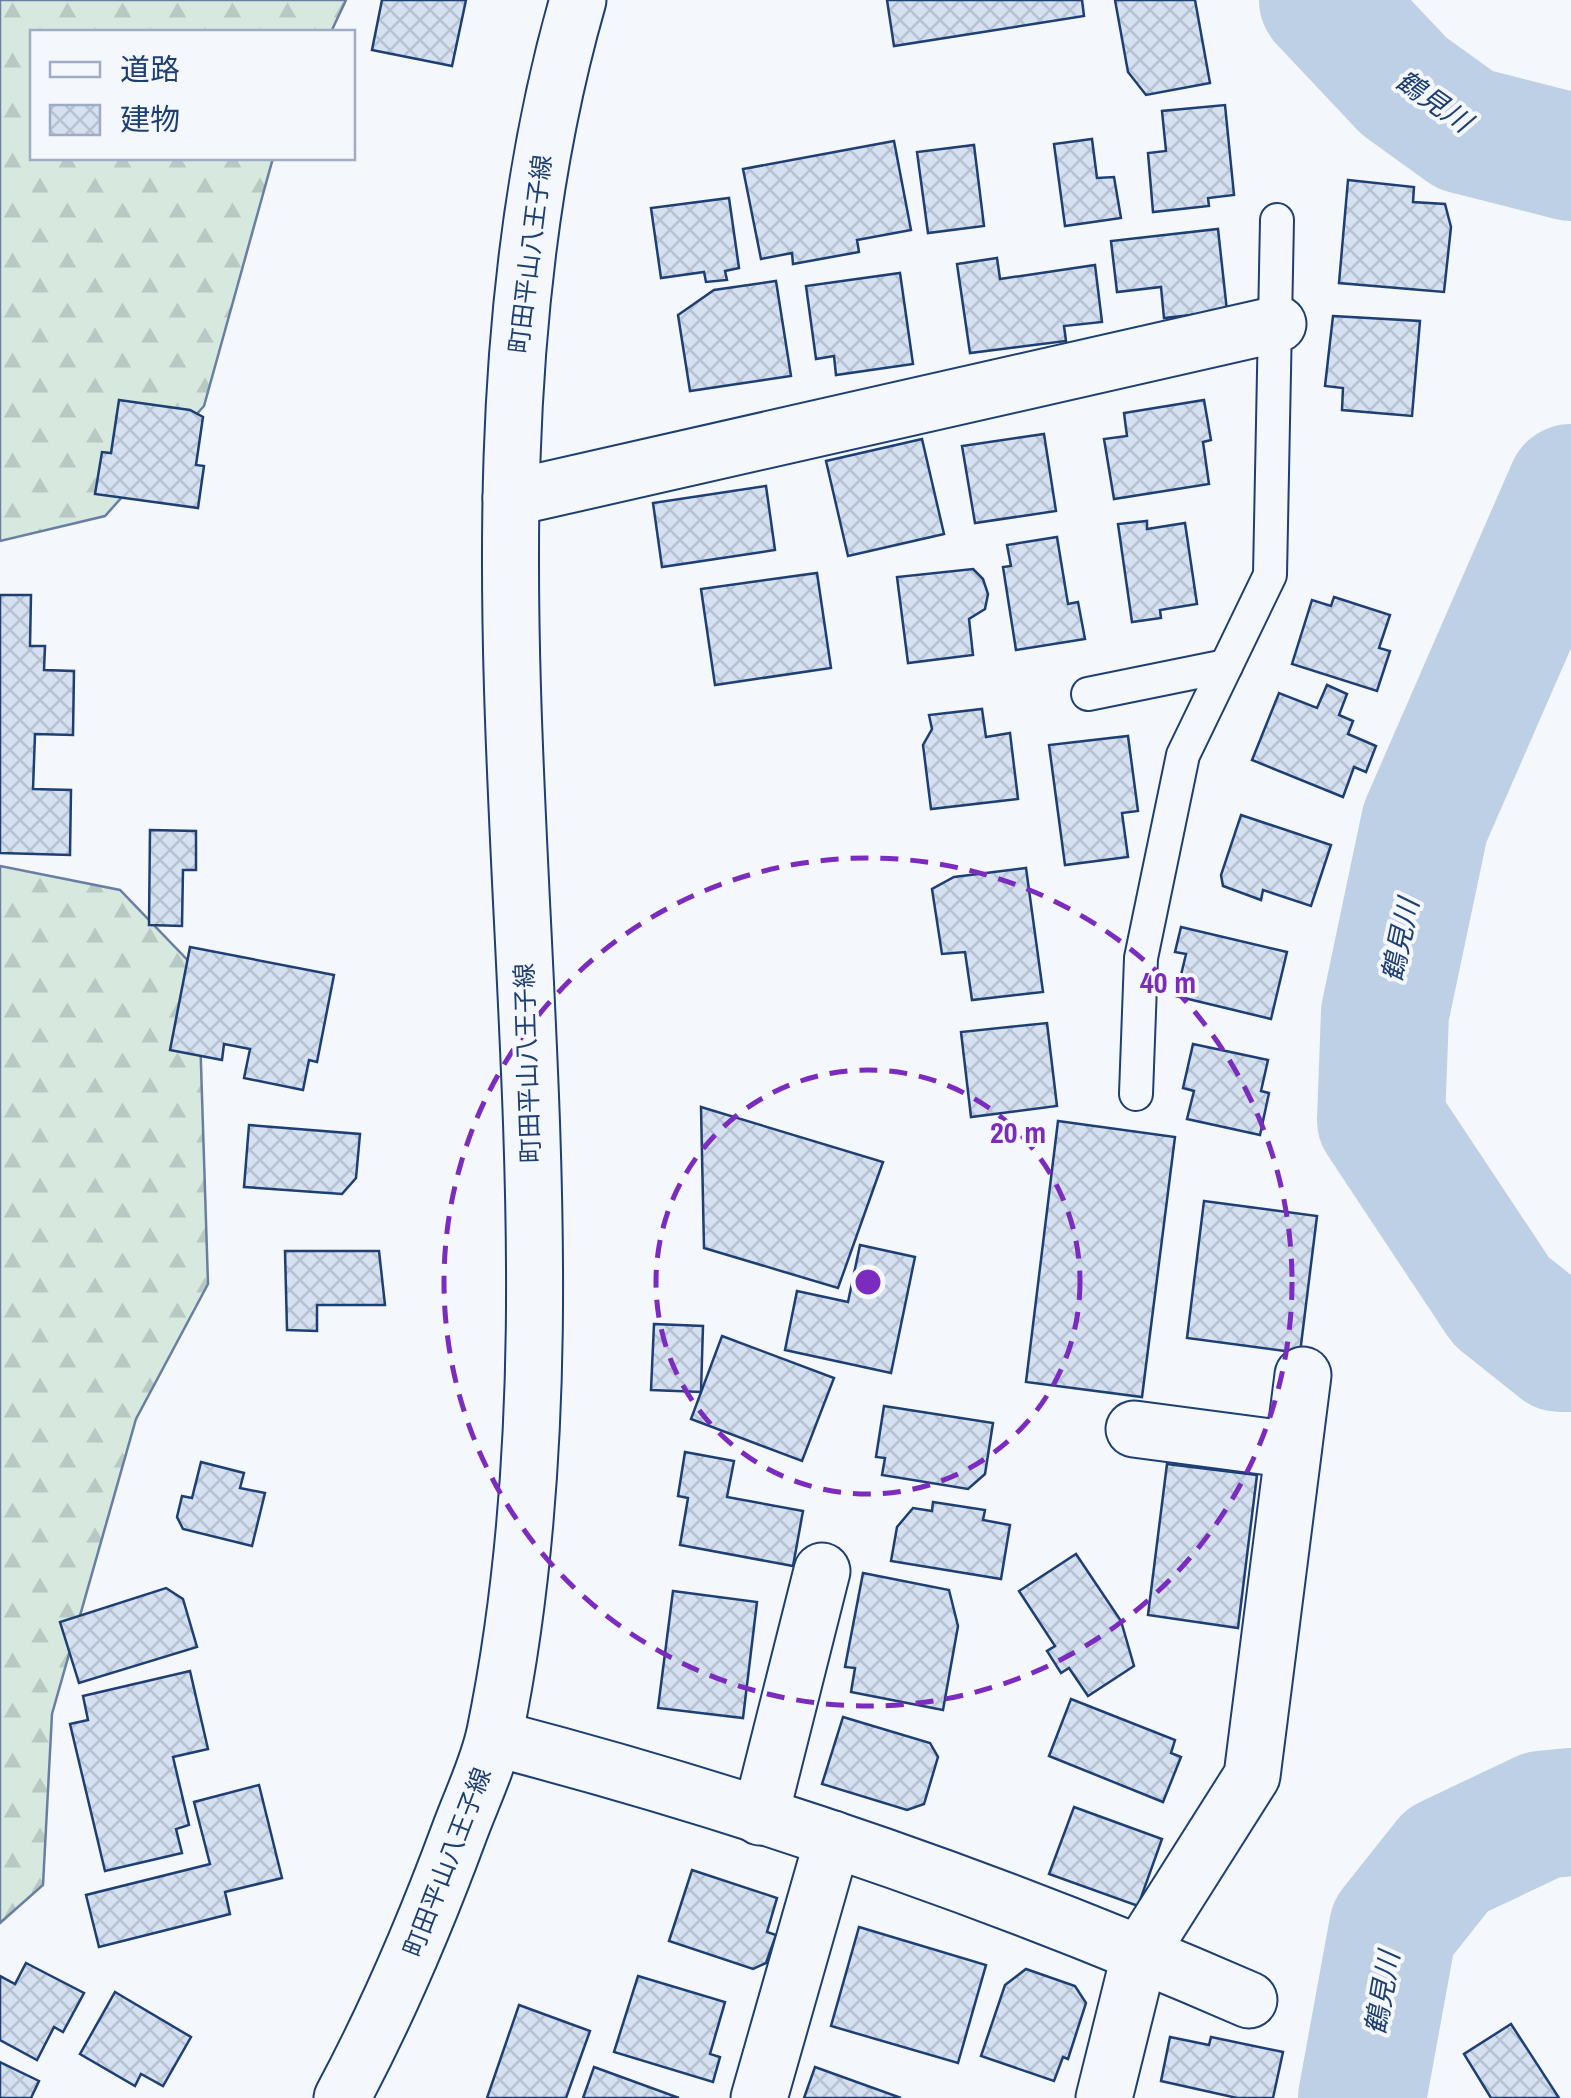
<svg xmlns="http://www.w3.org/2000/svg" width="1571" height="2098" font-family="'Archivo Narrow','Noto Sans JP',sans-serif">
<defs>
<pattern id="forest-firs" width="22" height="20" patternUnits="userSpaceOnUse" patternTransform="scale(2.5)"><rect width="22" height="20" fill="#d7e8df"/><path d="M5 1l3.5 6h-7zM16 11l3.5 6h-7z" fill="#b8c8c3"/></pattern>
<pattern id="building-cross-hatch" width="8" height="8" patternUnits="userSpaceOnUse" patternTransform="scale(2.5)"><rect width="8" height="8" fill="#d5e0f0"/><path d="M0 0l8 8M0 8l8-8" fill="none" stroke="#b6c1d1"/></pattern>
</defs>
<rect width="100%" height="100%" fill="#f4f7fb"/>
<g fill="url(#forest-firs)" stroke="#687fa3" stroke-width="2.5">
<path d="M 0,0 L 346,0 L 331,32 L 32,32 L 32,158 L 273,158 L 204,406 L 105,516 L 0,541 Z"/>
<path d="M 0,866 L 120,890 L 198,971 L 208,1284 L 136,1419 L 52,1714 L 43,1885 L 0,1923 Z"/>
</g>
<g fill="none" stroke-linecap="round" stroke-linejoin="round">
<g stroke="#bed0e5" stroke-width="128">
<path d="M 1323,0 L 1404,86 L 1465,130 L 1571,157"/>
<path d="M 1571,488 L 1425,823 L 1385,1013 L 1381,1120 L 1501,1301 L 1560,1348 L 1571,1348"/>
<path d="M 1362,2098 L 1393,1928 L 1447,1860 L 1542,1815 L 1571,1812"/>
</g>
</g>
<g fill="url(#building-cross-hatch)" stroke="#1d3f73" stroke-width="2.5">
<path d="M 382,0 L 466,0 L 452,66 L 372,50 Z"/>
<path d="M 887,0 L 1082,0 L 1084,16 L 894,46 Z"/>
<path d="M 1115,0 L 1195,0 L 1210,83 L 1146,95 L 1128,72 Z"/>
<path d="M 1225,105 L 1234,195 L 1208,198 L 1209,206 L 1153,212 L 1148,153 L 1166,151 L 1162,111 Z"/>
<path d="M 1092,139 L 1097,178 L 1114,177 L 1121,218 L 1065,226 L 1054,144 Z"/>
<path d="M 894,141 L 911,230 L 857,240 L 859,252 L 793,264 L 792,253 L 761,259 L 743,169 Z"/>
<path d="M 974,145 L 984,226 L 928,233 L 917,152 Z"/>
<path d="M 1348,180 L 1414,187 L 1413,202 L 1445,204 L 1451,227 L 1444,292 L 1339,283 Z"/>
<path d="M 729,198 L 739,268 L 725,271 L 727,280 L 706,282 L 704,272 L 661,278 L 651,208 Z"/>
<path d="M 1218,229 L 1227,311 L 1164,318 L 1161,287 L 1117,292 L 1111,241 Z"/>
<path d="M 997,258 L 1000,279 L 1095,265 L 1102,322 L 1064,326 L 1066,341 L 970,353 L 957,264 Z"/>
<path d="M 900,273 L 913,364 L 836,375 L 834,356 L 816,359 L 806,286 Z"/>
<path d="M 776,281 L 791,376 L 690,391 L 678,315 L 714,290 Z"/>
<path d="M 1333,316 L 1420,321 L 1412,416 L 1342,410 L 1343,388 L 1325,386 Z"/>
<path d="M 119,400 L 190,410 L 203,417 L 196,465 L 204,466 L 198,508 L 95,494 L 102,452 L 111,453 Z"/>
<path d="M 1204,400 L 1211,440 L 1203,442 L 1209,484 L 1114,499 L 1104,439 L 1127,436 L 1124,413 Z"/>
<path d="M 1044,434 L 1056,511 L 975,523 L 962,446 Z"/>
<path d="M 922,439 L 944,534 L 848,556 L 826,461 Z"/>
<path d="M 766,486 L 775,550 L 662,567 L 653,503 Z"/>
<path d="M 1147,521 L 1147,529 L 1185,523 L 1197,604 L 1160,610 L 1161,618 L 1132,622 L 1118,524 Z"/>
<path d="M 1057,537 L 1068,604 L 1078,602 L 1085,639 L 1016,650 L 1003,567 L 1011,566 L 1007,545 Z"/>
<path d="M 973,569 L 983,579 L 988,594 L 985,609 L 969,619 L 973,655 L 908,663 L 897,577 Z"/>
<path d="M 817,573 L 831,668 L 715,685 L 701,589 Z"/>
<path d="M 0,595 L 31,595 L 30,646 L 45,646 L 44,670 L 74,671 L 73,735 L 35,734 L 33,789 L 71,790 L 70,855 L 0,853 Z"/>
<path d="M 1334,597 L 1390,615 L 1379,648 L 1390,651 L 1377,691 L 1292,664 L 1312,600 L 1331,606 Z"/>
<path d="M 1327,685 L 1347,694 L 1339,715 L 1353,721 L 1348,734 L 1376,746 L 1366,772 L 1354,767 L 1343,797 L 1252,760 L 1279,693 L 1317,708 Z"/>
<path d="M 982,709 L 986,737 L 1010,733 L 1018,799 L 931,809 L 923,745 L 932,729 L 929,715 Z"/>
<path d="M 1128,736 L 1138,811 L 1122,813 L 1128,857 L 1065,865 L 1049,745 Z"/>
<path d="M 1241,815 L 1331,845 L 1311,906 L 1263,890 L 1261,900 L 1223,886 L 1221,875 Z"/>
<path d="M 150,830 L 196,831 L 196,870 L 183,870 L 182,926 L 149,925 Z"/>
<path d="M 1026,868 L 1043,992 L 972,1000 L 965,952 L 942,954 L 932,889 L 954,877 Z"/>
<path d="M 1181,927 L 1287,952 L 1271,1019 L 1176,996 L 1186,954 L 1175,952 Z"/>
<path d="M 190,947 L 334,975 L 317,1062 L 309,1060 L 303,1090 L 244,1078 L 250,1049 L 224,1044 L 222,1060 L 170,1050 Z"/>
<path d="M 1047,1023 L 1057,1106 L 971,1117 L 961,1032 Z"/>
<path d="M 1193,1044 L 1268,1060 L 1261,1091 L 1269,1093 L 1260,1135 L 1187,1119 L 1194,1091 L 1183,1088 Z"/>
<path d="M 701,1107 L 883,1162 L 838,1288 L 704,1248 Z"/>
<path d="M 1058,1121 L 1175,1137 L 1142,1397 L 1026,1382 Z"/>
<path d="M 249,1125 L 360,1134 L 356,1178 L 342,1194 L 244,1187 Z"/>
<path d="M 1204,1201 L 1317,1216 L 1300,1353 L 1187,1338 Z"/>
<path d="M 860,1245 L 915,1257 L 891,1373 L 785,1350 L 797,1291 L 848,1302 Z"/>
<path d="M 285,1251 L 379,1251 L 385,1305 L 317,1305 L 317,1331 L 287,1330 Z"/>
<path d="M 654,1324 L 703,1326 L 701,1392 L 651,1390 Z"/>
<path d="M 722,1336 L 834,1378 L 802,1461 L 691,1419 Z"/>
<path d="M 884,1406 L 993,1423 L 985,1474 L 968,1489 L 882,1475 L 885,1458 L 876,1457 Z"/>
<path d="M 685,1452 L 734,1461 L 727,1497 L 803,1511 L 793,1566 L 680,1545 L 688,1498 L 678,1496 Z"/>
<path d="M 201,1462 L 244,1473 L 240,1488 L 265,1493 L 252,1546 L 183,1529 L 177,1517 L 182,1496 L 192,1498 Z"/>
<path d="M 1167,1464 L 1257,1475 L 1238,1628 L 1148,1615 Z"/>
<path d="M 933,1502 L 985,1510 L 983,1520 L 1010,1525 L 1001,1579 L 891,1561 L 897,1527 L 913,1508 L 932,1511 Z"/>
<path d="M 1076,1554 L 1121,1621 L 1134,1666 L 1088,1696 L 1069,1668 L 1061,1673 L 1047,1651 L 1055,1646 L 1019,1591 Z"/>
<path d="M 863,1573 L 949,1590 L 958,1626 L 943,1710 L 851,1692 L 855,1668 L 845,1667 Z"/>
<path d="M 166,1588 L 183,1599 L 197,1647 L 79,1683 L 60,1622 Z"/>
<path d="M 673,1591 L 757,1602 L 743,1718 L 658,1708 Z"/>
<path d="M 190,1671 L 208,1749 L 173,1757 L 189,1825 L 176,1829 L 182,1853 L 105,1871 L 70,1724 L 88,1720 L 83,1696 Z"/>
<path d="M 1071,1699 L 1175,1740 L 1171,1753 L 1181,1757 L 1163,1802 L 1049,1756 Z"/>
<path d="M 843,1717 L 930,1743 L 938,1757 L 924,1804 L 907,1810 L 822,1784 Z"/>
<path d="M 259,1785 L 282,1878 L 225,1892 L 230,1914 L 99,1947 L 86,1895 L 210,1864 L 194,1802 Z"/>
<path d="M 1074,1807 L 1162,1839 L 1138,1906 L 1049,1874 Z"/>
<path d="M 692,1870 L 777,1898 L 767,1932 L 776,1935 L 766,1963 L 753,1969 L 669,1941 Z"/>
<path d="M 859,1927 L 986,1965 L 958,2063 L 831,2026 Z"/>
<path d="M 26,1963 L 84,1993 L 63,2032 L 54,2027 L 37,2060 L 0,2040 L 0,1976 L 15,1984 Z"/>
<path d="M 1026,1969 L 1075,1986 L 1086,2003 L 1068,2059 L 1063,2057 L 1054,2081 L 981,2056 L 1005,1985 Z"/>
<path d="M 638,1976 L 725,2002 L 710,2054 L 720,2057 L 713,2082 L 614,2052 Z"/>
<path d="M 115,1992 L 191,2037 L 163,2086 L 141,2074 L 135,2086 L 80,2054 Z"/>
<path d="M 519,2005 L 590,2031 L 566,2098 L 487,2098 Z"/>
<path d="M 1511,2024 L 1559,2098 L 1491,2098 L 1464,2054 Z"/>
<path d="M 1170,2037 L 1209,2045 L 1211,2037 L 1283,2052 L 1273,2098 L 1237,2098 L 1161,2081 Z"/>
<path d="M 0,2062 L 39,2081 L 31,2098 L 0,2098 Z"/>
<path d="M 594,2067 L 679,2098 L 583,2098 Z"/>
<path d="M 815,2067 L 901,2098 L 804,2098 Z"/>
</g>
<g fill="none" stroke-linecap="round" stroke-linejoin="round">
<g stroke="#1d3f73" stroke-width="36">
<g id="lane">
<path d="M 1088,694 L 1226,666"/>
<path d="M 1136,1094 L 1141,958 L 1183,755 L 1270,575 L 1277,220"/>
</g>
</g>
<g stroke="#1d3f73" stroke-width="59">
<g id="street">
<path d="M 511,498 L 1278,324"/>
<path d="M 1134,1429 L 1293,1450"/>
<path d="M 494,1738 C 752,1805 1004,1893 1249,2000"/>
<path d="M 760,1817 L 822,1571"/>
<path d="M 759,2098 L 833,1839"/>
<path d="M 1104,2098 L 1140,1953 L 1252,1776 L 1303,1375"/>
</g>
</g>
<g stroke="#1d3f73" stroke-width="59">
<path id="secondary" d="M 342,2098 C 388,2012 425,1925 459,1833 C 471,1800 488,1766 495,1732 C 612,1161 416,565 578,0"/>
</g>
<use href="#lane" stroke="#f4f7fb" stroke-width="32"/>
<use href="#street" stroke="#f4f7fb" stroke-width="55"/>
<use href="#secondary" stroke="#f4f7fb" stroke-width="55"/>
</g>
<g fill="none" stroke="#7b2cbf" stroke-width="5" stroke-dasharray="18 12">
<circle cx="868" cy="1282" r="212"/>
<circle cx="868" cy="1282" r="424"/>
</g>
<g text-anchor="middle" stroke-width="8" stroke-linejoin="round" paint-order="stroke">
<g font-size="25" fill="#1d3f73" stroke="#f4f7fb">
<text transform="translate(530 254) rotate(-83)" y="9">町田平山八王子線</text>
<text transform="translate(527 1063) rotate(-92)" y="9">町田平山八王子線</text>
<text transform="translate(447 1862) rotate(-69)" y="9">町田平山八王子線</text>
</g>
<g font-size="28" font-style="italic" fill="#1d3f73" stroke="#f4f7fb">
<text transform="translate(1434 101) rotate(35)" y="10">鶴見川</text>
<text transform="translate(1400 940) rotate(-78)" y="10">鶴見川</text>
<text transform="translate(1382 1993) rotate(-80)" y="10">鶴見川</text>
</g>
</g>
<circle cx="868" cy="1282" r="15" fill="#7b2cbf" stroke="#f4f7fb" stroke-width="5"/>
<g font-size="30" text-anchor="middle" font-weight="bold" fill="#7b2cbf" stroke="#f4f7fb" stroke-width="8" stroke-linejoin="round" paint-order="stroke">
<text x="1168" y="993">40 m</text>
<text x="1018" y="1143">20 m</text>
</g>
<rect x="30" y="30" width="325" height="130" fill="#f4f7fb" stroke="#9eadc5" stroke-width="2.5"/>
<rect x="50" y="62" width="50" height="15" fill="#f4f7fb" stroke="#9eadc5" stroke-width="2.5"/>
<text x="120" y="80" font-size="30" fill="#1d3f73">道路</text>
<rect x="50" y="105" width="50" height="30" fill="url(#building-cross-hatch)" stroke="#9eadc5" stroke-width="2.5"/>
<text x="120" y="130" font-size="30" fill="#1d3f73">建物</text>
</svg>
